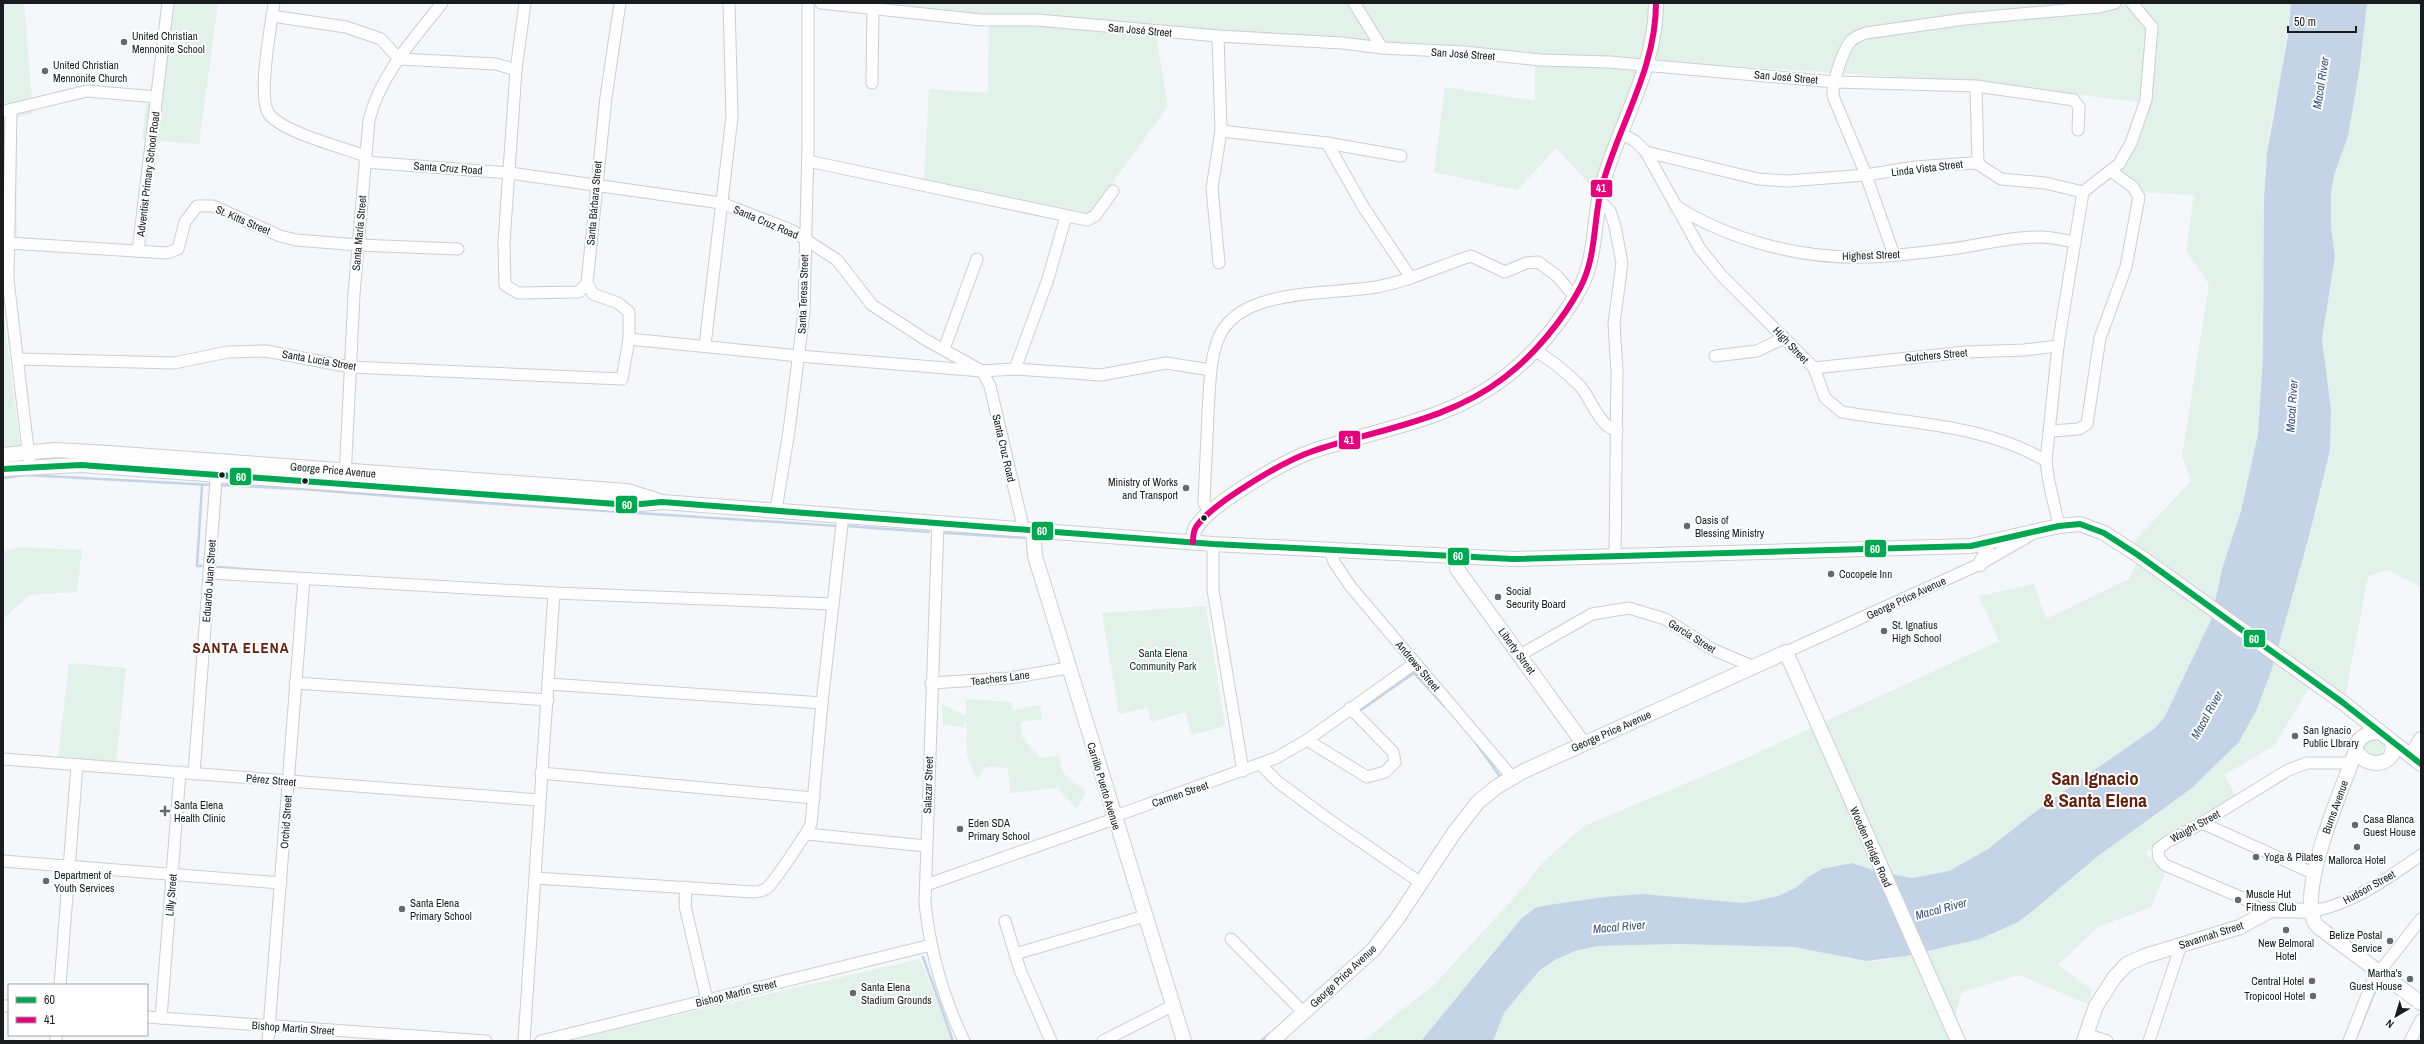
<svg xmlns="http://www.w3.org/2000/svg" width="2424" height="1044" font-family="'Archivo Narrow',sans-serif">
<rect width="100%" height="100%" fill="#f5f7fa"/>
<g fill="#e2f1ea">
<path d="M 3,3 L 24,3 L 33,113 L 16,118 L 17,237 L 3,235 Z"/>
<path d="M 167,3 L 218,3 L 199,144 L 142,140 L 146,104 L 162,105 Z"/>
<path d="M 833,3 L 2291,3 L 2282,71 L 2270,127 L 2265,172 L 2263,355 L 2258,434 L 2241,511 L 2222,569 L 2211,620 L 2164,718 L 2155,728 L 2044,805 L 1988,849 L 1949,871 L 1912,878 L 1875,871 L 1852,863 L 1808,877 L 1797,887 L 1778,896 L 1744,903 L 1603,897 L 1548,905 L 1535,908 L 1521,919 L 1421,1041 L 1363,1041 L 1435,984 L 1521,890 L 1543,862 L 1584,826 L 1742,760 L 1999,641 L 1979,596 L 2034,584 L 2046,619 L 2129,579 L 2138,562 L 2153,560 L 2134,542 L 2191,481 L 2182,456 L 2209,284 L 2186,251 L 2194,195 L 2143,192 L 2118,170 L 2146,103 L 1974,82 L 1642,60 L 1594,189 L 1556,148 L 1518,190 L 1434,172 L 1445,87 L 1535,101 L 1535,54 L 1155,28 L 1168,106 L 1087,218 L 924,182 L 929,89 L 988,93 L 989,15 Z"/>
<path d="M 2367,3 L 2421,3 L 2421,587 L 2388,570 L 2368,576 L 2345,698 L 2310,686 L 2274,746 L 2224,775 L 2236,796 L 2145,853 L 2166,871 L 2151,907 L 2098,927 L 2058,965 L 2092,990 L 2088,1004 L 2019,975 L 1962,992 L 1955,1017 L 1966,1041 L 1493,1041 L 1504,1013 L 1539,971 L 1555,960 L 1575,951 L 1598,946 L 1678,944 L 1794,947 L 1822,951 L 1850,959 L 1880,961 L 1980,939 L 2016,923 L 2098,856 L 2192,788 L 2239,742 L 2257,709 L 2273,666 L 2309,536 L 2330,450 L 2331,409 L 2322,339 L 2335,256 L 2331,227 L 2331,192 L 2334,175 L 2348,136 L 2360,66 Z"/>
<path d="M 3,310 L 20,446 L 3,448 Z"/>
<path d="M 20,547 L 82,550 L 77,592 L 29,595 L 3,619 L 3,552 Z"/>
<path d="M 1206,606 L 1225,726 L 1192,735 L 1185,712 L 1151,722 L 1148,708 L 1119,714 L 1102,613 Z"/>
<path d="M 69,663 L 126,668 L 116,763 L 58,758 Z"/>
<path d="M 966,699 L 1011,702 L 1013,710 L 1040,705 L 1042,719 L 1021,722 L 1022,737 L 1040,758 L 1059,756 L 1063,773 L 1086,792 L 1077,809 L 1057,788 L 1010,793 L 1008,768 L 987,766 L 977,779 L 967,756 L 966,718 L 964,727 L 943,725 L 942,704 L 966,716 Z"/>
<path d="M 2365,734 L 2383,740 L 2384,749 L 2380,756 L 2367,758 L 2360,740 Z"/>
<path d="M 920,959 L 952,1041 L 571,1041 L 618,1029 Z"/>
</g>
<path fill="#c5d3e7" d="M 2291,3 L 2367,3 L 2360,66 L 2348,136 L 2334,175 L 2331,192 L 2331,227 L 2335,256 L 2322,339 L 2331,409 L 2330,450 L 2309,536 L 2273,666 L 2257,709 L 2239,742 L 2192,788 L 2098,856 L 2030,913 L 2016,923 L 1980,939 L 1906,956 L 1866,961 L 1794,947 L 1678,944 L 1598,946 L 1575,951 L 1555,960 L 1539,971 L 1504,1013 L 1493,1041 L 1421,1041 L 1521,919 L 1535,908 L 1548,905 L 1604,897 L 1642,894 L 1744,903 L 1778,896 L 1797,887 L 1808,877 L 1822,869 L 1852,863 L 1876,871 L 1912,878 L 1949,871 L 1988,849 L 2044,805 L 2155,728 L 2164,718 L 2211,620 L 2222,569 L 2241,511 L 2258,434 L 2263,355 L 2264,200 L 2267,153 L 2288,35 Z"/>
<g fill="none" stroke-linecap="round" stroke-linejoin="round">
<g stroke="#c5d3e7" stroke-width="2.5">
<path d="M 3,478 L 26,475 L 212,485"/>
<path d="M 219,485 L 301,489 L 467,502 L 839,526"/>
<path d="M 846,526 L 929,532"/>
<path d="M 945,533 L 1028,538"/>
<path d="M 202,566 L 197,566 L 202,485"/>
<path d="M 218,567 L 295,573"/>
<path d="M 1358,712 L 1414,673 L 1444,706"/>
<path d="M 1476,743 L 1501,778"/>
<path d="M 923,957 L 953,1041"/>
<path d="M 2356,1038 L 2380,979"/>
<path d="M 1261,1041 L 1269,1034"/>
</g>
<g stroke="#ccced1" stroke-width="13">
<g id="minor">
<path d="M 274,3 C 271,25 257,98 269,114 C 282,132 344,148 366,156"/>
<path d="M 525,3 L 516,70 L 504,242 L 505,285 L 518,293 L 579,292 L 587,283"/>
<path d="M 821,3 L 981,20 L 1037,20 L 1218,36 L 1342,43 L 1382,48 L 1464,52 L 1541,60 L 1609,62 L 1835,82 L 1976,86 L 2074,100 L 2079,107 L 2078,130"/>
<path d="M 1354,3 L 1382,48"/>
<path d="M 272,16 L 346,27 L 381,39 L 399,59 L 496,64 L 516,70"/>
<path d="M 1218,36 L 1221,131 L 1212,188 L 1219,263"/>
<path d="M 872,83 L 873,10"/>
<path d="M 1976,86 L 1978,164"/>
<path d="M 11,110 L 8,280 L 30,466"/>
<path d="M 4,111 L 87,91 L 157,97"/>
<path d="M 1221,131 L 1327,143 L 1401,156"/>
<path d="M 1622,134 L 1635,141 L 1646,152 L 1700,249 L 1722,276 L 1814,368 L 1825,398 L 1842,412 C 1911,424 1985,424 2046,461"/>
<path d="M 1327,143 L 1364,208 L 1411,278"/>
<path d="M 1646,152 L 1758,179 L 1787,181 L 1866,175 L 1915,167 L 1972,163 L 1978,164 L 2001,179 L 2045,183 L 2083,192 L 2119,164 L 2131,143 L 2146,100 L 2152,27 L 2132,3"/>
<path d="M 808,161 L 1087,220 L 1095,216 L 1113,191"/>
<path d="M 365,162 L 510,173 L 721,203 L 791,230 L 837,260 L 872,305 L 926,340 L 982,371 L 990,386 L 1022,522 L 1022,529"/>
<path d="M 1599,200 L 1610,211 L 1615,226 L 1622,263 L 1614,324 L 1617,370 L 1615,558"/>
<path d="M 1676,206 C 1729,240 1801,259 1864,257 C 1890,257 1917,253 1943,250 C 1975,247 2006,237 2039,237 C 2051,237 2063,240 2075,242"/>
<path d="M 9,243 L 167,253 L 178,249 L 185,222 L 197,206 L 213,206 L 280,236 L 296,240 L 358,245 L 458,249"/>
<path d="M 138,251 L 168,3"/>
<path d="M 1894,255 L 1866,175 L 1833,96 C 1832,84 1842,52 1850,42 C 1854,37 1860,35 1866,33 L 1965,19 L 2099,7 L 2115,3"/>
<path d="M 629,339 L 799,356 L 982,371 L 1015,369 L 1101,375 L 1166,363 L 1211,370"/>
<path d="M 705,345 L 732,117 L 729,3"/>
<path d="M 944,349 L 977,259"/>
<path d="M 1533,350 C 1551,359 1566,372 1580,386 C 1592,400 1598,425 1617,431"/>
<path d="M 1715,356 L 1757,351 L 1784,338"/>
<path d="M 18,359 L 174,363 L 228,352 L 266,351 L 350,367 L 622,379 L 629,339 L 629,312 L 618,303 L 593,294 L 587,283 L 606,97 L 620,3"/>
<path d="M 1814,368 L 1966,352 L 2024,350 L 2058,346"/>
<path d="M 1015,369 L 1048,279 L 1066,216"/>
<path d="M 2051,431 L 2079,429 L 2087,424 L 2100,338 L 2126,267 L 2139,197 L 2133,187 L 2111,171"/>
<path d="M 345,478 L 354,294 L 369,120 C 380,75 414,39 442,3"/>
<path d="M 776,510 L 789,431 L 804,312 L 808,145 L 808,3"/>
<path d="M 1210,514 L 1204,503 C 1205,473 1207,442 1208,412 C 1210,388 1209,360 1219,337 C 1240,287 1331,295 1376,287 C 1410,281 1439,266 1471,256 L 1505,272 L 1526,263 L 1538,262 L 1556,275 L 1575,297"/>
<path d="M 938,522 L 925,903 C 930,951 943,997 964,1041"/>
<path d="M 2059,526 L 2049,482 L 2046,461 L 2058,346 L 2083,192"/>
<path d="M 1213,544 L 1213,590 L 1243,771"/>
<path d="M 1331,551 L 1334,562 L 1351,587 L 1512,777"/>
<path d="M 209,573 L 554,593 L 833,604"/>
<path d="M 1786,652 L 1980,564 L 2029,536"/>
<path d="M 1520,655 L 1592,614 L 1629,608 L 1665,619 L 1712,649 L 1754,667"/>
<path d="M 295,683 L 548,700"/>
<path d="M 931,683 L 1009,678 L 1068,668"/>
<path d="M 549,684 L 822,703"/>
<path d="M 1307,740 L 1367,777 L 1385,772 L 1395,762 L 1393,752 L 1350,708"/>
<path d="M 3,759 L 539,800"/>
<path d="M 1261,765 L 1278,782 L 1328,819 L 1421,883"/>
<path d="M 541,773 L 814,798"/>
<path d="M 194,774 L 217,467"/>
<path d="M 2202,823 L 2315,874"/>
<path d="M 807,834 L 926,846"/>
<path d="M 3,861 L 281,883"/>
<path d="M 535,878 L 753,892 C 759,892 764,891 768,887 C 774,882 809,830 811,824 L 822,703 L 843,515"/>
<path d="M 926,885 L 1114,819 L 1121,814 L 1276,758 L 1307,740 L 1415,663"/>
<path d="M 686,887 L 685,906 L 707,1000"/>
<path d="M 2313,911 C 2353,904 2388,878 2421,855"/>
<path d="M 2265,913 L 2245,899 L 2165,865 L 2159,858 L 2158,849 L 2167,842 L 2202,823 L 2288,770 L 2307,763 L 2351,763"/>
<path d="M 1005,921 L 1020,970 L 1051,1041"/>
<path d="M 1231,939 L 1304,1013"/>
<path d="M 1015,954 L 1145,916"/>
<path d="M 60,985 L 77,765"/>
<path d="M 3,1006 L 9,1006"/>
<path d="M 147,1017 L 486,1041"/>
<path d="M 161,1018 L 180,772"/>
<path d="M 2086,1034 L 2107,1041"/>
<path d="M 56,1041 L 56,1035"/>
<path d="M 268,1041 L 304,579"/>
<path d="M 524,1041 L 554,593"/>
<path d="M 541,1041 L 931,945"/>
<path d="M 1103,1041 L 1172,1006"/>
<path d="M 2149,1041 L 2181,945"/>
<path d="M 2349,1041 L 2373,980 L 2421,919"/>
<path d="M 2410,1041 L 2421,1020"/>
</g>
</g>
<g stroke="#ccced1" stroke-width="16">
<g id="major">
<path d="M 3,455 L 54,450 L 108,453 L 627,491 L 656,500"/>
<path d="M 3,469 L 81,465 L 630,505 L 662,502 L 1213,544 L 1513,559 L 1971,546 L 2059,526 L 2080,524 L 2104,533 L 2138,555 L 2342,702 L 2421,764"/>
<path d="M 1033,530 L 1035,556 L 1184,1041"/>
<path d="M 1193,542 C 1193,537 1193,532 1196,527 C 1212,503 1284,461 1313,451 C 1378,429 1449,421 1505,377 C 1534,355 1563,320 1580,288 C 1597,257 1593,219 1602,186 C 1619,124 1656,69 1656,3"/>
<path d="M 1457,557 L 1457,569 L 1583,743"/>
<path d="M 1980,564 L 1987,552 L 1981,544"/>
<path d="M 2379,732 C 2368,732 2355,738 2356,750 C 2363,764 2382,768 2392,755 L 2393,742"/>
<path d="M 2356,750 C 2343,788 2299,884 2314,921 C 2316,926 2321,929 2325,932 L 2421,1003"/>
<path d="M 2411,756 L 2421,739"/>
<path d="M 1272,1041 L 1373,950 L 1397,919 L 1454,833 L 1478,802 L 1498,786 L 1524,771 L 1786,652 L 1958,1041"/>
<path d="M 2084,1041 L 2096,1006 L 2114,978 L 2127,964 L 2145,956 L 2240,927 L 2271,910 L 2313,911"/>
</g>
</g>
<use href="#minor" stroke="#fefefe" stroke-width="11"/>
<use href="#major" stroke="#fefefe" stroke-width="14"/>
<g stroke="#fff" stroke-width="9">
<path id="bus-1" d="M 3,469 L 81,465 L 630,505 L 662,502 L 1213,544 L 1513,559 L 1971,546 L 2059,526 L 2080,524 L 2104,533 L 2138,555 L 2342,702 L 2421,764"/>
</g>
<g stroke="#fff" stroke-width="9">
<path id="bus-2" d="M 1193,542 C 1193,537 1193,532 1196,527 C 1212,503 1284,461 1313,451 C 1378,429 1449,421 1505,377 C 1534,355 1563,320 1580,288 C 1597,257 1593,219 1602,186 C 1619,124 1656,69 1656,3"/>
</g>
<use href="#bus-1" stroke="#00a651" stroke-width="6"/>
<use href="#bus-2" stroke="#e5007d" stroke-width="6"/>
</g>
<g fill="#65696c" stroke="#fff" stroke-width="1.5">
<circle cx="124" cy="42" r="4"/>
<circle cx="45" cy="71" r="4"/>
<circle cx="1186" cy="488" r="4"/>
<circle cx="1687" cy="526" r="4"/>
<circle cx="1831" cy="574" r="4"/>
<circle cx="1498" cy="597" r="4"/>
<circle cx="1884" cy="631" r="4"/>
<circle cx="2295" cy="736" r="4"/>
<path d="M163 805h4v4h4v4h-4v4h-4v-4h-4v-4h4z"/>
<circle cx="2355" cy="825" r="4"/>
<circle cx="960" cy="829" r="4"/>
<circle cx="2357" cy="847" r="4"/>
<circle cx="2256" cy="857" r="4"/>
<circle cx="46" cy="881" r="4"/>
<circle cx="2238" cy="900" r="4"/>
<circle cx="402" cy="909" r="4"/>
<circle cx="2286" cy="930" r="4"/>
<circle cx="2390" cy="941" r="4"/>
<circle cx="2410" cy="979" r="4"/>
<circle cx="2312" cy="981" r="4"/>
<circle cx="853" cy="993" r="4"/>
<circle cx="2313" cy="996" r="4"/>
</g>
<g fill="#181c1f" stroke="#fff" stroke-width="1.5">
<circle cx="222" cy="475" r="3.5"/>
<circle cx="305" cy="481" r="3.5"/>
<circle cx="1204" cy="518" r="3.5"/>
</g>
<g text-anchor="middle" stroke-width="4" stroke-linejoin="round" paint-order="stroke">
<g font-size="11" fill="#181c1f" stroke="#fff">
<text transform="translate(1140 30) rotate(5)" y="4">San José Street</text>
<text transform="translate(1463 54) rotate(4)" y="4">San José Street</text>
<text transform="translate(1786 77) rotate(5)" y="4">San José Street</text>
<text transform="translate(448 168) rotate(4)" y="4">Santa Cruz Road</text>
<text transform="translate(1927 168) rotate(-7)" y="4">Linda Vista Street</text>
<text transform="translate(148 174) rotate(-83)" y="4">Adventist Primary School Road</text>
<text transform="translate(594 203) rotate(-85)" y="4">Santa Bárbara Street</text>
<text transform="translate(243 220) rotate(23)" y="4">St. Kitts Street</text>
<text transform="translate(766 222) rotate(23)" y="4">Santa Cruz Road</text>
<text transform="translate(359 233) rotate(-85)" y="4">Santa María Street</text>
<text transform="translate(1871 255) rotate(-2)" y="4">Highest Street</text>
<text transform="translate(803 294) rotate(-88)" y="4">Santa Teresa Street</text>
<text transform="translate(1791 345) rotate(46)" y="4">High Street</text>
<text transform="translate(1936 355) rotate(-5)" y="4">Gutchers Street</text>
<text transform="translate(319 360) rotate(10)" y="4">Santa Lucía Street</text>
<text transform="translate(1004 448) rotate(77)" y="4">Santa Cruz Road</text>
<text transform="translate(333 470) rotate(5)" y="4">George Price Avenue</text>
<text transform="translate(209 581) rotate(-86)" y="4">Eduardo Juan Street</text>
<text transform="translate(1906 598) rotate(-25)" y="4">George Price Avenue</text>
<text transform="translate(1692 636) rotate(32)" y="4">García Street</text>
<text transform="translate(1517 651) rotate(54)" y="4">Liberty Street</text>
<text transform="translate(1418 666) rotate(50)" y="4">Andrews Street</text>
<text transform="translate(1000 678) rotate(-7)" y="4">Teachers Lane</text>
<text transform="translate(1611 731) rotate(-24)" y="4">George Price Avenue</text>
<text transform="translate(271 780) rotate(5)" y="4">Pérez Street</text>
<text transform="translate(928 785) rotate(-88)" y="4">Salazar Street</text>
<text transform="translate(1104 786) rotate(73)" y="4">Carrillo Puerto Avenue</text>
<text transform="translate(1180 794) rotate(-19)" y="4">Carmen Street</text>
<text transform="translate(2335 807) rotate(-70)" y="4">Burns Avenue</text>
<text transform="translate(286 822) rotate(-86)" y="4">Orchid Street</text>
<text transform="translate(2195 826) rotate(-29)" y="4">Waight Street</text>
<text transform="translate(1871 847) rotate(66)" y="4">Wooden Bridge Road</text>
<text transform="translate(2369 887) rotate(-29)" y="4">Hudson Street</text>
<text transform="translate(171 895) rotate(-85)" y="4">Lilly Street</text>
<text transform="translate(2211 935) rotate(-18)" y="4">Savannah Street</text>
<text transform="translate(1343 976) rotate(-43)" y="4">George Price Avenue</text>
<text transform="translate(736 993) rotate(-14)" y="4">Bishop Martin Street</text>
<text transform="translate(293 1028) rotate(4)" y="4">Bishop Martin Street</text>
</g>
<g font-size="11" fill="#181c1f" stroke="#fff" text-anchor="start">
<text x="132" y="40">United Christian<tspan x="132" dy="13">Mennonite School</tspan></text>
<text x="53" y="69">United Christian<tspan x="53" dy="13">Mennonite Church</tspan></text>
<text x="1178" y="486" text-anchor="end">Ministry of Works<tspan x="1178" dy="13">and Transport</tspan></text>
<text x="1695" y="524">Oasis of<tspan x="1695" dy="13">Blessing Ministry</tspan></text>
<text x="1839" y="578">Cocopele Inn</text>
<text x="1506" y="595">Social<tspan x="1506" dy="13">Security Board</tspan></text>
<text x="1892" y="629">St. Ignatius<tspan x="1892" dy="13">High School</tspan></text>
<text x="2303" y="734">San Ignacio<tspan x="2303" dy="13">Public LIbrary</tspan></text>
<text x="174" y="809">Santa Elena<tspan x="174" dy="13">Health Clinic</tspan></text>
<text x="2363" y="823">Casa Blanca<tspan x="2363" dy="13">Guest House</tspan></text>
<text x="968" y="827">Eden SDA<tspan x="968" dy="13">Primary School</tspan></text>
<text x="2264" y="861">Yoga &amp; Pilates</text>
<text x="2357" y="864" text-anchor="middle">Mallorca Hotel</text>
<text x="54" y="879">Department of<tspan x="54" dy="13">Youth Services</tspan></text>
<text x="2246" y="898">Muscle Hut<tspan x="2246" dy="13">Fitness Club</tspan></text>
<text x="410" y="907">Santa Elena<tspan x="410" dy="13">Primary School</tspan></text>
<text x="2382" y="939" text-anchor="end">Belize Postal<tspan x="2382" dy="13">Service</tspan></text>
<text x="2286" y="947" text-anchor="middle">New Belmoral<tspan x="2286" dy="13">Hotel</tspan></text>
<text x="2402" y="977" text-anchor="end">Martha's<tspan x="2402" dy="13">Guest House</tspan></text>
<text x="2304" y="985" text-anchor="end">Central Hotel</text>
<text x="861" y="991">Santa Elena<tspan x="861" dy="13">Stadium Grounds</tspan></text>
<text x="2305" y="1000" text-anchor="end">Tropicool Hotel</text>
</g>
<g font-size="11" fill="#0c3520" stroke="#fff">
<text x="1163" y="657">Santa Elena<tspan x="1163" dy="13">Community Park</tspan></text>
</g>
<g font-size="12" font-style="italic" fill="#38537b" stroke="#fff">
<text transform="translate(2321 83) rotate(-81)" y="4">Macal River</text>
<text transform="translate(2292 406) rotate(-86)" y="4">Macal River</text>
<text transform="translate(2207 715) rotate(-61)" y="4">Macal River</text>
<text transform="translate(1941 909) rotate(-15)" y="4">Macal River</text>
<text transform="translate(1619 927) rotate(-5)" y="4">Macal River</text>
</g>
<g font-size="15" font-weight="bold" letter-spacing="1" fill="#632110" stroke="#fff">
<text x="241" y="653">SANTA ELENA</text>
</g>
<g font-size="19" font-weight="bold" fill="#632110" stroke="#fff">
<text x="2095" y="785">San Ignacio<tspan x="2095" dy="22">&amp; Santa Elena</tspan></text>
</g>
</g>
<g stroke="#fff" stroke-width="1.5">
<rect x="1590" y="179" width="23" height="19" rx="4" fill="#e5007d"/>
<rect x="1338" y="430" width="23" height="20" rx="4" fill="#e5007d"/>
<rect x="229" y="467" width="23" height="19" rx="4" fill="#00a651"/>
<rect x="615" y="495" width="23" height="19" rx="4" fill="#00a651"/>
<rect x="1031" y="521" width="23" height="20" rx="4" fill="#00a651"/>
<rect x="1864" y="539" width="23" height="19" rx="4" fill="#00a651"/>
<rect x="1447" y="547" width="23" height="19" rx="4" fill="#00a651"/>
<rect x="2243" y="629" width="23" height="19" rx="4" fill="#00a651"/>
</g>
<g font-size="11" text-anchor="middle" font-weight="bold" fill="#fff">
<text x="1601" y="192">41</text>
<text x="1349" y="444">41</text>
<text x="241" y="481">60</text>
<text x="627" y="509">60</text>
<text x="1042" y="535">60</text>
<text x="1875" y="553">60</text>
<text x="1458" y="560">60</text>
<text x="2254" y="643">60</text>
</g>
<rect width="2424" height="1044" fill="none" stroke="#181c1f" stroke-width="8"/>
<rect x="8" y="984" width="140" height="52" fill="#ffffff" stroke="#a3a4a5"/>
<rect x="16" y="997" width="20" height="6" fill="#00a651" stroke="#a3a4a5"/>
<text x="44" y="1004" font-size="12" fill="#181c1f">60</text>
<rect x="16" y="1017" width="20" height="6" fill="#e5007d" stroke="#a3a4a5"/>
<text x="44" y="1024" font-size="12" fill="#181c1f">41</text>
<g transform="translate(2396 1016) rotate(218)" stroke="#ffffff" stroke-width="3" paint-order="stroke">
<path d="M0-3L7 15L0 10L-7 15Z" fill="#181c1f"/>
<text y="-6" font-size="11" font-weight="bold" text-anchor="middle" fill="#181c1f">N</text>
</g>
<path d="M2288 26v6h68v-6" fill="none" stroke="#181c1f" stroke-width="2"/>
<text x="2294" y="26" font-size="12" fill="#181c1f" stroke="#ffffff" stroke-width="3" paint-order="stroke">50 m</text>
</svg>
